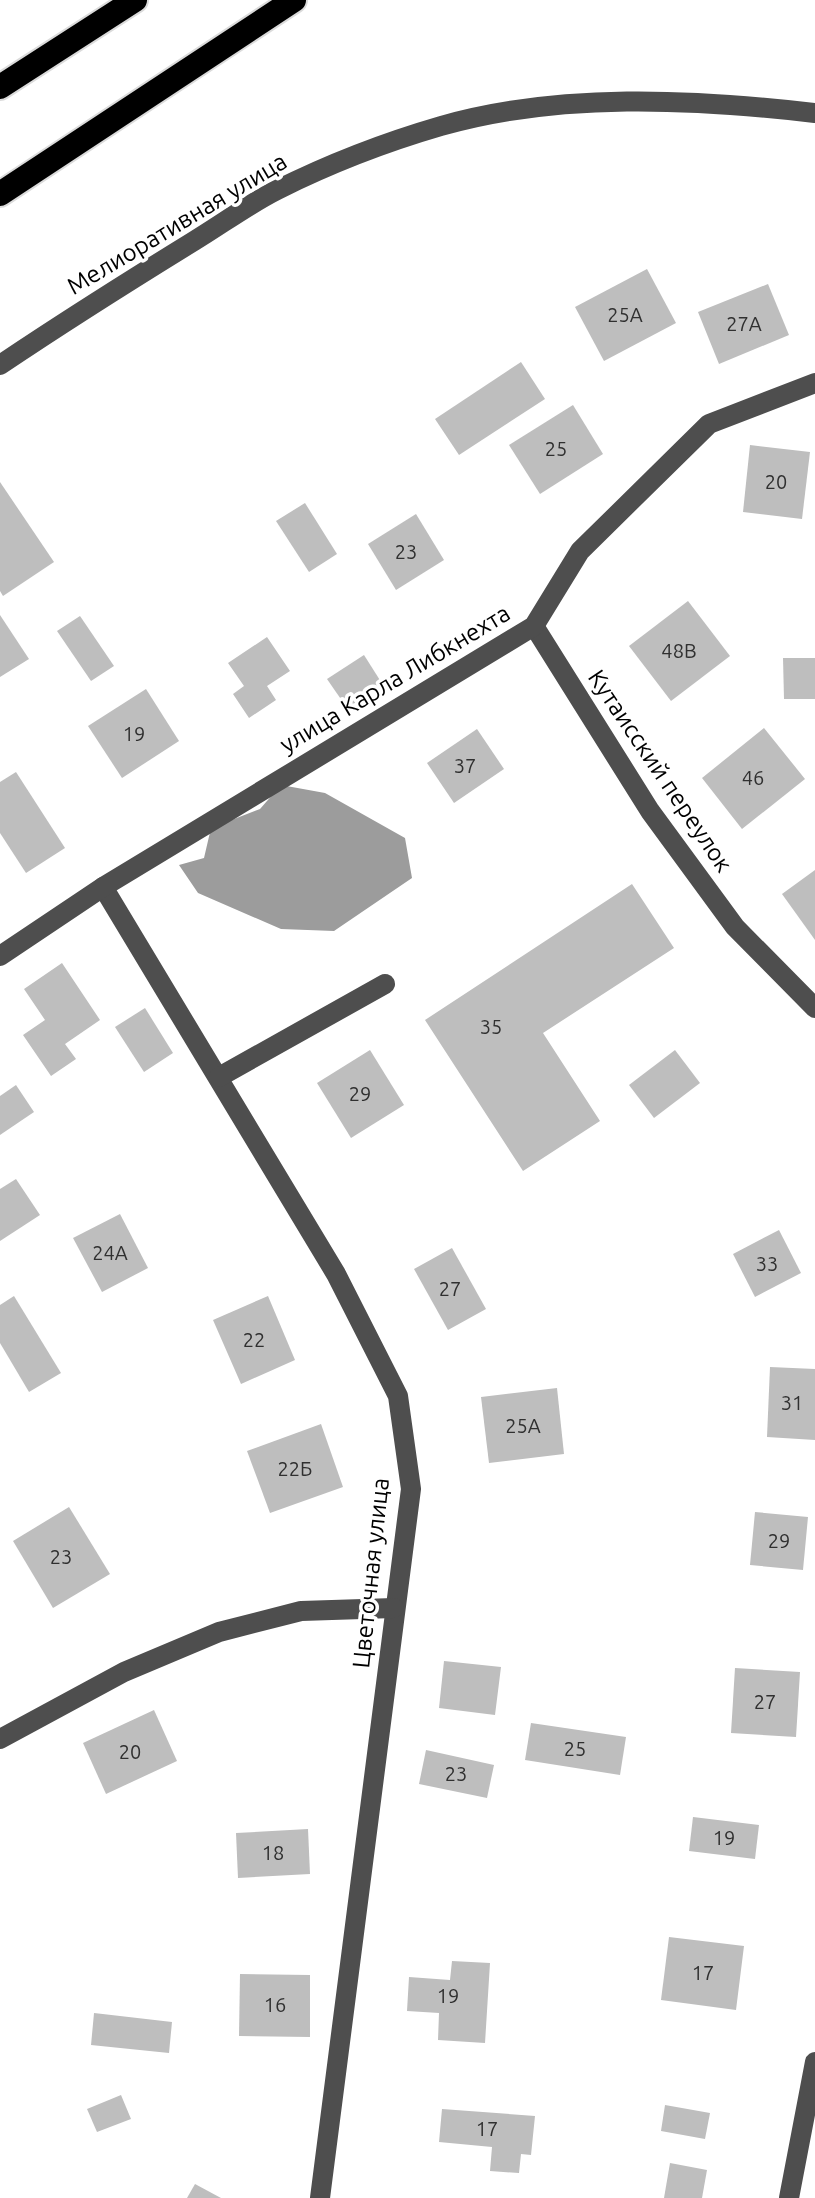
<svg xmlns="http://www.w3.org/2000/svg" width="815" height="2198" font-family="Ubuntu,sans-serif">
<rect width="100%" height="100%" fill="#fff"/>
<path fill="#9c9c9c" d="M 281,785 L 325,793 L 405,838 L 412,878 L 334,931 L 281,929 L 198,893 L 179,865 L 204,858 L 211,828 L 260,809 Z"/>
<g fill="#bebebe">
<path d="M 647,269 L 676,323 L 604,361 L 575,307 Z"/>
<path d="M 768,284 L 789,335 L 719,364 L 698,312 Z"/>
<path d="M 521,362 L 545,399 L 459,455 L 435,419 Z"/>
<path d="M 573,405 L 603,454 L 540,494 L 509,445 Z"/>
<path d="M 750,445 L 810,452 L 802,519 L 743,512 Z"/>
<path d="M 0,482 L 54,562 L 3,596 L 0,591 Z"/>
<path d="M 305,503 L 337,554 L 309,572 L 276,521 Z"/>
<path d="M 416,514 L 444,560 L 396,590 L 368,544 Z"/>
<path d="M 688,601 L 730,656 L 671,701 L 629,646 Z"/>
<path d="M 0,615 L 29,659 L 0,677 Z"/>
<path d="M 80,616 L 114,666 L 91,681 L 57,631 Z"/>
<path d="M 267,637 L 290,671 L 267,686 L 276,700 L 249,718 L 233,694 L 244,686 L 228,663 Z"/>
<path d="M 364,655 L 383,685 L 347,708 L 327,679 Z"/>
<path d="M 783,658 L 815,658 L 815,699 L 784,699 Z"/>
<path d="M 146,689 L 179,741 L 122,778 L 88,726 Z"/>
<path d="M 764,728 L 805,779 L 742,829 L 702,778 Z"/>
<path d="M 477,729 L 504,769 L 454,803 L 427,763 Z"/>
<path d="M 16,772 L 65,848 L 26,873 L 0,833 L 0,782 Z"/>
<path d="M 815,870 L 815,940 L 782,894 Z"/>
<path d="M 632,884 L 674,948 L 543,1033 L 600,1121 L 523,1171 L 425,1020 Z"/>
<path d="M 62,963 L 100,1020 L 65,1044 L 76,1059 L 51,1076 L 23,1035 L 45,1020 L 24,989 Z"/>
<path d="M 145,1008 L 173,1053 L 144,1072 L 115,1027 Z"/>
<path d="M 370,1050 L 404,1105 L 351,1138 L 317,1083 Z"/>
<path d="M 675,1050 L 700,1083 L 654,1118 L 629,1085 Z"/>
<path d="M 16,1085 L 34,1112 L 0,1135 L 0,1096 Z"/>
<path d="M 16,1179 L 40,1215 L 0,1241 L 0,1189 Z"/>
<path d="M 120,1214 L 148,1268 L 102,1292 L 73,1238 Z"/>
<path d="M 779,1230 L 801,1273 L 755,1297 L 733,1254 Z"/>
<path d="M 452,1248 L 486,1309 L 448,1330 L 414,1269 Z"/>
<path d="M 14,1296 L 61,1373 L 29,1392 L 0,1343 L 0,1305 Z"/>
<path d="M 268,1296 L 295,1360 L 241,1384 L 213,1320 Z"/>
<path d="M 770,1367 L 815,1369 L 815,1440 L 767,1437 Z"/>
<path d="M 557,1388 L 564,1454 L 489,1463 L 481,1397 Z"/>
<path d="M 321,1424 L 343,1487 L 270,1513 L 247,1451 Z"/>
<path d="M 69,1507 L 110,1574 L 53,1608 L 13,1541 Z"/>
<path d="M 755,1512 L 808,1517 L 803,1570 L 750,1565 Z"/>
<path d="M 444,1661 L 501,1667 L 495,1715 L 439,1708 Z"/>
<path d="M 735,1668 L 800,1672 L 796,1737 L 731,1733 Z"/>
<path d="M 154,1710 L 177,1761 L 106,1794 L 83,1743 Z"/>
<path d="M 531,1723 L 626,1737 L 620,1775 L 525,1760 Z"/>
<path d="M 426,1750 L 494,1765 L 487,1798 L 419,1784 Z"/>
<path d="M 693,1817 L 759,1825 L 755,1859 L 689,1851 Z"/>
<path d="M 308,1829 L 310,1874 L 238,1878 L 236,1833 Z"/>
<path d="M 669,1937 L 744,1946 L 736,2010 L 661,2000 Z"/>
<path d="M 452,1961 L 490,1963 L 485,2043 L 438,2040 L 439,2013 L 407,2011 L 409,1977 L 450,1980 Z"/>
<path d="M 240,1974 L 310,1975 L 310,2037 L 239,2036 Z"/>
<path d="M 94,2013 L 172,2022 L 169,2053 L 91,2045 Z"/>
<path d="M 121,2095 L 131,2119 L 97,2132 L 87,2109 Z"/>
<path d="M 665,2105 L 710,2113 L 705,2139 L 661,2131 Z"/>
<path d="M 442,2109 L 535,2116 L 531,2155 L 521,2154 L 519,2173 L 490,2171 L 492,2147 L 439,2142 Z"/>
<path d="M 670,2163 L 707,2170 L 702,2198 L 664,2198 Z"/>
<path d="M 195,2184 L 221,2198 L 187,2198 Z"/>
</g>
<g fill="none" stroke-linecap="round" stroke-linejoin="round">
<g stroke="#dbdbdb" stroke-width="28">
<g id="highway">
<path d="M 0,87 L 135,0"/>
<path d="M 0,194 L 294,0"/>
</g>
</g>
<g stroke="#4e4e4e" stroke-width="20">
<path d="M 0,365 C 64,322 129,281 194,241 C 222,224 249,204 277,190 C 329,164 386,142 441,126 C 560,92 693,99 815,113"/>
<path d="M 534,626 L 650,811 L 735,927 L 815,1008"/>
<path d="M 103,887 L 336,1274 L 398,1396 L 411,1489 L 320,2198"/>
<path d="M 0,956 L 103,887 L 534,626 L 580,551 L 709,424 L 815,383"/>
<path d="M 219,1077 L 385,984"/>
<path d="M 0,1739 L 124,1672 L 219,1632 L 301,1611 L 394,1608"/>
<path d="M 789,2198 L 815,2062"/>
</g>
<use href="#highway" stroke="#000" stroke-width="24"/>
</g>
<g text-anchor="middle" stroke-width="7" stroke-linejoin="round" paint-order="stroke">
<g font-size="20" fill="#303030">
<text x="625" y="322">25А</text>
<text x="744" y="331">27А</text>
<text x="556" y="456">25</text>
<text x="776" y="489">20</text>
<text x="406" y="559">23</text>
<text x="679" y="658">48В</text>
<text x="134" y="741">19</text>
<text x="465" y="773">37</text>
<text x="753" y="785">46</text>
<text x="491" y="1034">35</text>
<text x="360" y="1101">29</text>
<text x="110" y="1260">24А</text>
<text x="767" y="1271">33</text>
<text x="450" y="1296">27</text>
<text x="254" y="1347">22</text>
<text x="792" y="1410">31</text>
<text x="523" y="1433">25А</text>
<text x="295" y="1476">22Б</text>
<text x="779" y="1548">29</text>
<text x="61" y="1564">23</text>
<text x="765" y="1709">27</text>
<text x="575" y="1756">25</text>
<text x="130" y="1759">20</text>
<text x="456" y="1781">23</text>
<text x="724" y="1845">19</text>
<text x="273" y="1860">18</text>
<text x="703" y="1980">17</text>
<text x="448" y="2003">19</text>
<text x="275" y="2012">16</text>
<text x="487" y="2136">17</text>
</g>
<g font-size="24" fill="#000" stroke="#fff">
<text transform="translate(177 224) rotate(-31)" y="8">Мелиоративная улица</text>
<text transform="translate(395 679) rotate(-31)" y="8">улица Карла Либкнехта</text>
<text transform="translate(660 771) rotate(56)" y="8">Кутаисский переулок</text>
<text transform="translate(371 1573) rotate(-84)" y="8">Цветочная улица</text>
</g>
</g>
</svg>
